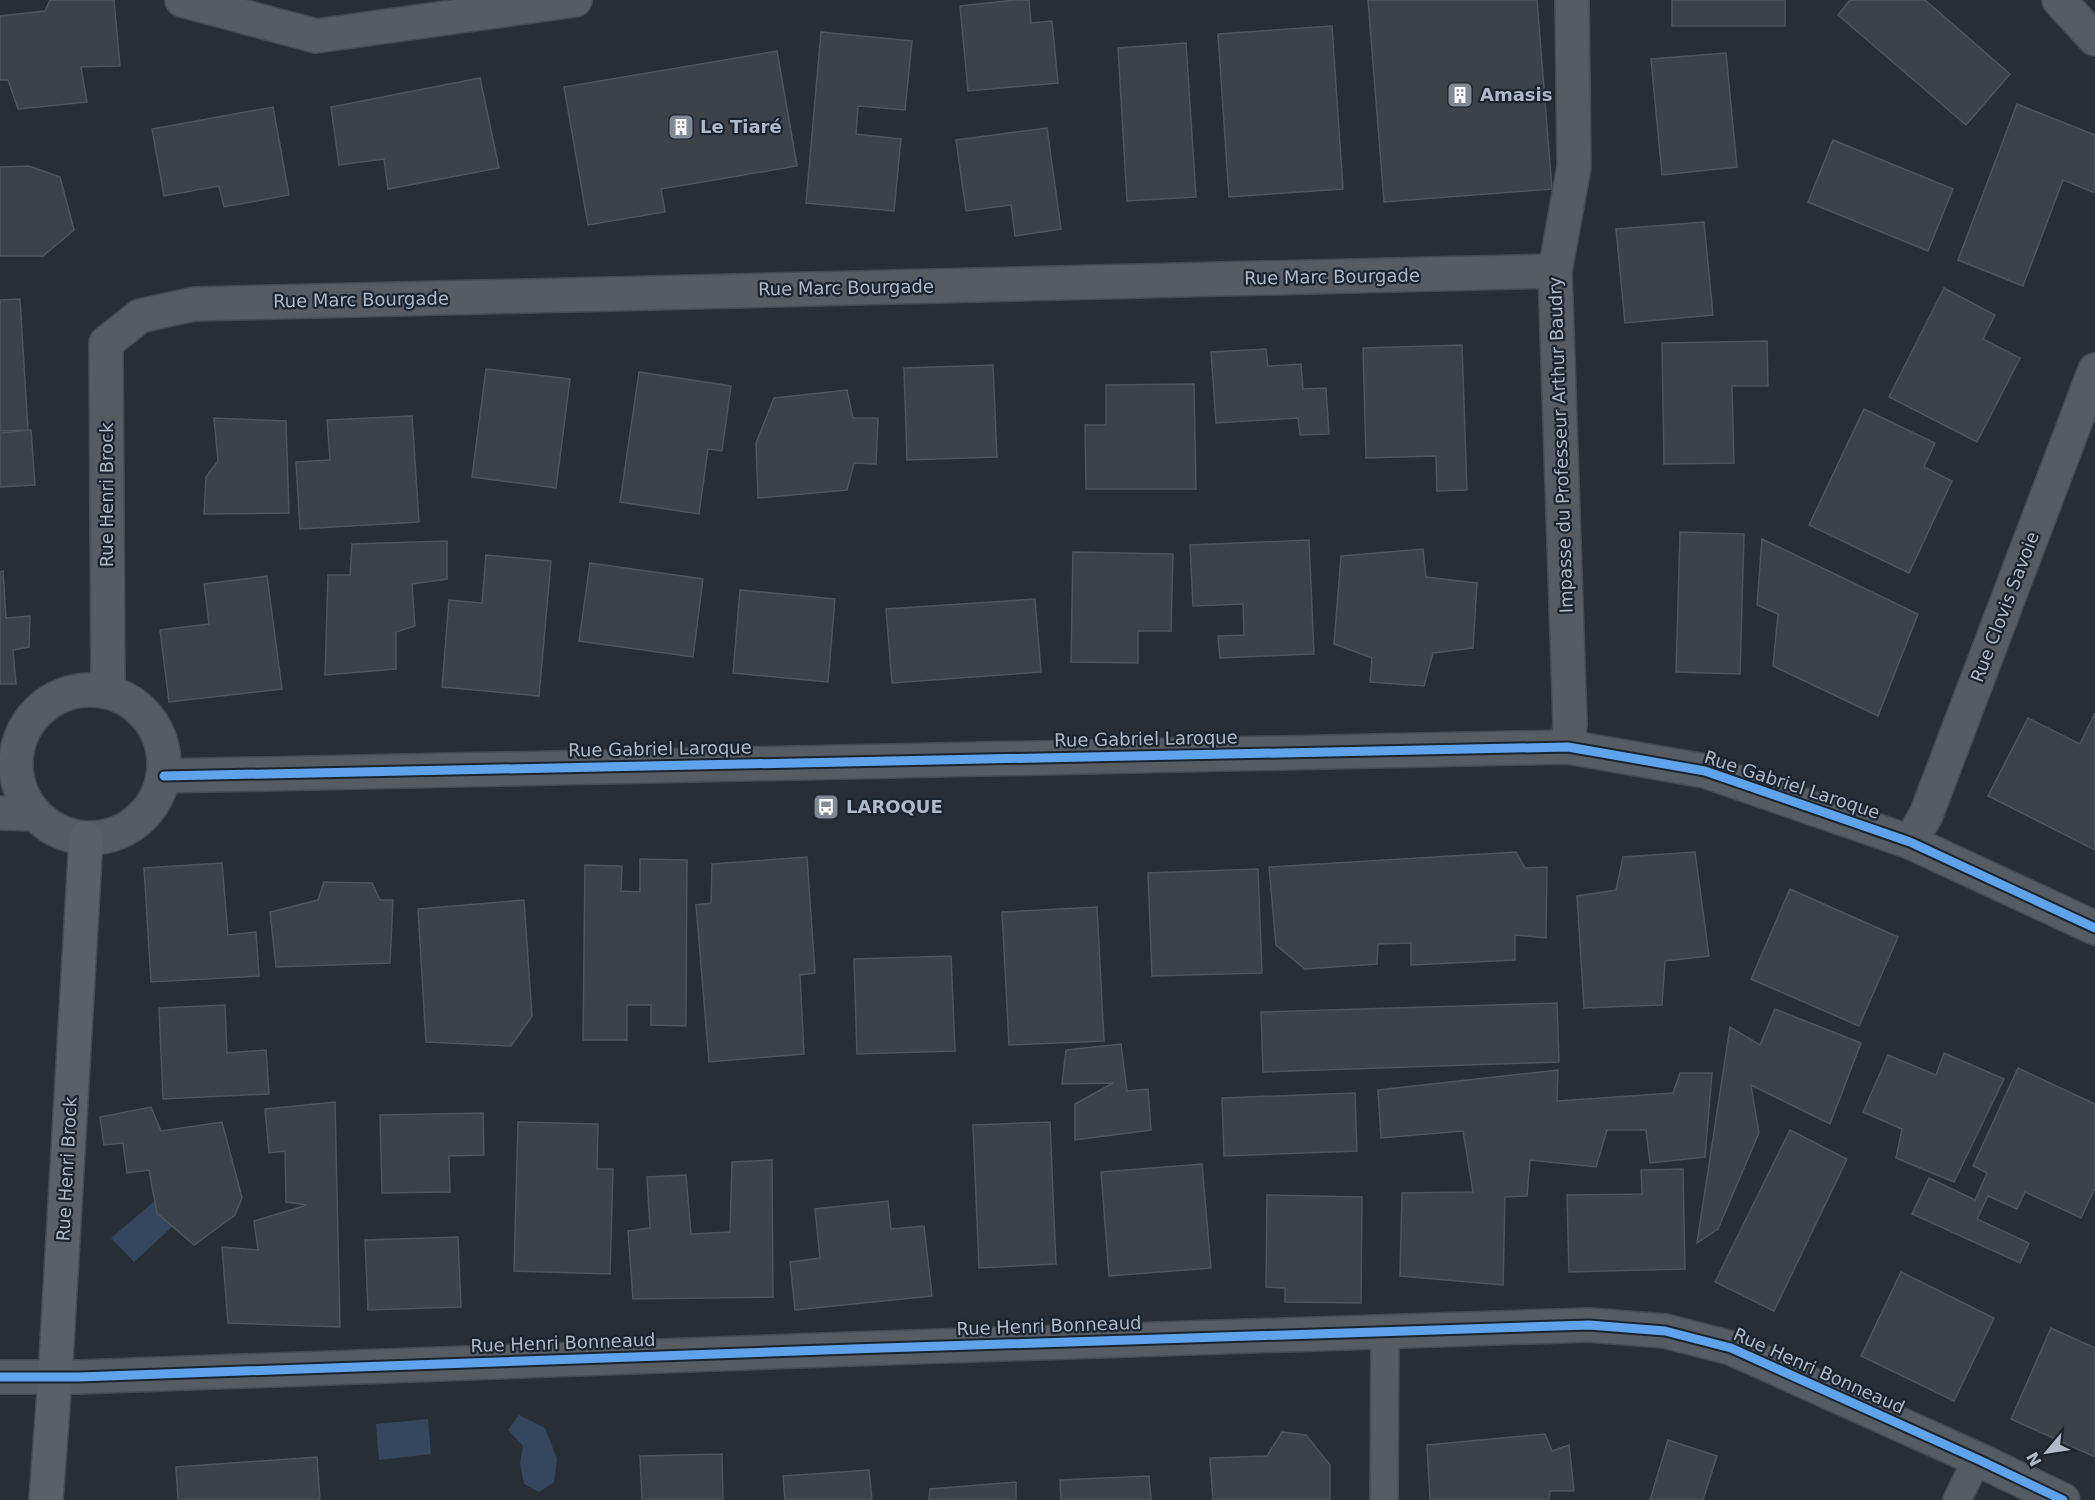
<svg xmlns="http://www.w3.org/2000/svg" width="2095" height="1500" font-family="'DejaVu Sans',sans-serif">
<rect width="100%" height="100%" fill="#272e35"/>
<g fill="#34475e">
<path d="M 170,1188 L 184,1216 L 134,1262 L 111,1238 Z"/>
<path d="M 519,1415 L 545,1428 L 557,1459 L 554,1482 L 539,1492 L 524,1484 L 520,1463 L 523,1446 L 508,1430 Z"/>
<path d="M 428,1419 L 431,1454 L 379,1460 L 376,1424 Z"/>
</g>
<g fill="#3c4248" stroke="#4f555d" stroke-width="1.5">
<path d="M 50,0 L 114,0 L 120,66 L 81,67 L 87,102 L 18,109 L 8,80 L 0,80 L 0,16 L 45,11 Z"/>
<path d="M 1015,0 L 1029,0 L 1031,23 L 1052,21 L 1058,83 L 968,91 L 960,6 Z"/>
<path d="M 1368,0 L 1537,0 L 1552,189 L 1384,202 Z"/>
<rect x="1672" y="0" width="113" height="26"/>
<path d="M 1850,0 L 1925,0 L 2010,74 L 1966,125 L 1838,15 Z"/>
<path d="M 1332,26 L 1343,189 L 1229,197 L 1218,34 Z"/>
<path d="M 821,32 L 912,41 L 905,110 L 858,106 L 856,134 L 901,139 L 894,211 L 806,203 Z"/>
<path d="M 1186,43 L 1196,197 L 1127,201 L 1118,48 Z"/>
<path d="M 777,51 L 797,166 L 661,189 L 665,212 L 588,225 L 564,87 Z"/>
<path d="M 1726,53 L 1737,167 L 1662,175 L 1651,59 Z"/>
<path d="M 480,78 L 499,168 L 388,189 L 384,159 L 339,165 L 331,107 Z"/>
<path d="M 2017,104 L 2095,135 L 2095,193 L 2063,180 L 2023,286 L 1958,260 Z"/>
<path d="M 273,107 L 289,195 L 224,207 L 219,186 L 164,196 L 152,129 Z"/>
<path d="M 1047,128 L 1061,229 L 1015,236 L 1011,205 L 966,211 L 956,140 Z"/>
<path d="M 1833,140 L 1953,189 L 1928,251 L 1808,202 Z"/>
<path d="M 29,166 L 60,177 L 74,230 L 43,256 L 0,256 L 0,167 Z"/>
<path d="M 1704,222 L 1713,315 L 1625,323 L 1616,229 Z"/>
<path d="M 1944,288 L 1995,315 L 1983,339 L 2020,358 L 1977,442 L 1889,397 Z"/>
<path d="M 20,299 L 28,430 L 0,431 L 0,300 Z"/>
<path d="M 1767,341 L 1768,386 L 1732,386 L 1734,463 L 1664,464 L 1662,343 Z"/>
<path d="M 1462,345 L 1467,490 L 1437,491 L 1436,456 L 1366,458 L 1363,348 Z"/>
<path d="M 1266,349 L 1268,366 L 1301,364 L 1303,389 L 1326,388 L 1329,434 L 1300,435 L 1298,418 L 1216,423 L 1211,352 Z"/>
<path d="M 993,365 L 997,457 L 907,460 L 904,368 Z"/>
<path d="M 486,369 L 570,379 L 556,488 L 472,477 Z"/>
<path d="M 639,372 L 731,386 L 722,451 L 708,449 L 699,514 L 620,502 Z"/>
<path d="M 1194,384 L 1196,489 L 1086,489 L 1085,425 L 1106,425 L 1106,385 Z"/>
<path d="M 847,390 L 853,418 L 878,418 L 876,464 L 854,463 L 847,490 L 758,498 L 756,443 L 774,398 Z"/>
<path d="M 1864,409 L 1935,443 L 1924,467 L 1952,481 L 1909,573 L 1809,525 Z"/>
<path d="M 412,416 L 419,522 L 300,529 L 296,462 L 330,460 L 327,420 Z"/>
<path d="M 214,418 L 286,421 L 289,513 L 204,514 L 206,477 L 218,461 Z"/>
<path d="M 31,430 L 35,485 L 0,487 L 0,433 Z"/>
<path d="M 1680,532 L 1744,534 L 1740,674 L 1676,672 Z"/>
<path d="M 1762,539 L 1918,614 L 1878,716 L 1773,666 L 1778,614 L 1757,605 Z"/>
<path d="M 1309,540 L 1314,654 L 1220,658 L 1218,636 L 1244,635 L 1243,604 L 1193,606 L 1190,545 Z"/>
<path d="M 447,541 L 447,579 L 412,584 L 415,626 L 396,632 L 396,669 L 325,675 L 328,575 L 350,575 L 352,544 Z"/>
<path d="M 1423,549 L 1426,577 L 1477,583 L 1473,648 L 1433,653 L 1424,686 L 1370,682 L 1372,658 L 1334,644 L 1341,556 Z"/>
<path d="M 1073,552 L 1173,554 L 1171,631 L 1138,631 L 1138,663 L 1071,662 Z"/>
<path d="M 486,555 L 551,561 L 539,696 L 442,687 L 449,600 L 482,603 Z"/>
<path d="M 590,563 L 703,579 L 693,657 L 579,641 Z"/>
<path d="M 3,571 L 6,618 L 30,616 L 29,647 L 13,650 L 16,684 L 0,684 L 0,572 Z"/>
<path d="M 267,576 L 282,689 L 169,702 L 160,630 L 209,624 L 204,584 Z"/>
<path d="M 740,590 L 835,599 L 828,682 L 733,673 Z"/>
<path d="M 1035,599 L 1041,672 L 892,683 L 886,609 Z"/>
<path d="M 2095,713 L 2095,850 L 1988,796 L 2028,718 L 2080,744 Z"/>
<path d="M 1516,852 L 1525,868 L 1547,867 L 1546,938 L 1515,935 L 1515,960 L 1411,965 L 1411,943 L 1378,944 L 1377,964 L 1305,969 L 1276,945 L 1269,867 Z"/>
<path d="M 1695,852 L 1709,956 L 1665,961 L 1662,1005 L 1584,1008 L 1577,896 L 1616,890 L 1623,857 Z"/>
<path d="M 807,857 L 815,973 L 800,975 L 804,1054 L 709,1062 L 696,905 L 711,903 L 712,864 Z"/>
<path d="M 640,859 L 687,860 L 686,1026 L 651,1025 L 651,1005 L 627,1005 L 627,1040 L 583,1040 L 585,865 L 622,866 L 621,891 L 640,892 Z"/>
<path d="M 222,863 L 228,935 L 256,932 L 259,976 L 151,982 L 144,868 Z"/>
<path d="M 1258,869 L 1262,973 L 1152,976 L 1148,873 Z"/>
<path d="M 324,882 L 372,883 L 380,900 L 393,900 L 390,963 L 276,967 L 270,912 L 318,900 Z"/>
<path d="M 1790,889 L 1898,937 L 1859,1026 L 1751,979 Z"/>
<path d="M 524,900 L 532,1016 L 511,1046 L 426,1042 L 418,909 Z"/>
<path d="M 1097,907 L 1104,1041 L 1009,1045 L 1002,912 Z"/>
<path d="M 951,956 L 955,1051 L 857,1054 L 854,959 Z"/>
<path d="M 1557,1003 L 1559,1062 L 1263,1072 L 1261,1012 Z"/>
<path d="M 225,1005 L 227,1053 L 266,1050 L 269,1094 L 163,1099 L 159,1008 Z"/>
<path d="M 1775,1009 L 1861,1043 L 1830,1124 L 1751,1085 L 1759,1133 L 1718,1229 L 1697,1243 L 1730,1027 L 1760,1045 Z"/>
<path d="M 1121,1044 L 1127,1091 L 1148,1089 L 1151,1130 L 1075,1140 L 1075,1104 L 1113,1083 L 1062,1084 L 1066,1050 Z"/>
<path d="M 1944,1053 L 2004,1079 L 1954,1182 L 1896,1158 L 1902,1129 L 1863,1112 L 1888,1055 L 1936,1075 Z"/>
<path d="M 2018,1068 L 2095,1104 L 2095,1188 L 2081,1218 L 2025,1192 L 2017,1209 L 1988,1196 L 1977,1219 L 2029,1243 L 2020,1263 L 1912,1214 L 1929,1178 L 1975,1200 L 1987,1173 L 1973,1166 Z"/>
<path d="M 1558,1070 L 1557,1101 L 1673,1093 L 1680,1073 L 1712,1073 L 1705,1157 L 1650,1163 L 1646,1130 L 1607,1130 L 1596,1167 L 1530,1160 L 1527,1196 L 1505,1197 L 1503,1285 L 1400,1276 L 1402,1193 L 1473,1192 L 1463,1131 L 1381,1138 L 1378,1090 Z"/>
<path d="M 1355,1093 L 1357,1151 L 1224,1156 L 1222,1098 Z"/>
<path d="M 335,1102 L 340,1327 L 228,1323 L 222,1247 L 258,1250 L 254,1221 L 307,1205 L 286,1202 L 285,1151 L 269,1153 L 265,1109 Z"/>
<path d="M 151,1107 L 161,1131 L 222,1122 L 242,1198 L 235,1215 L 194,1245 L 157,1213 L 149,1170 L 127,1173 L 123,1143 L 104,1145 L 100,1117 Z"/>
<path d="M 483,1113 L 484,1155 L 449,1156 L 450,1192 L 382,1193 L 380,1115 Z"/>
<path d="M 518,1122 L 598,1124 L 597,1169 L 613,1169 L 610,1274 L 514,1271 Z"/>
<path d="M 1050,1122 L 1056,1264 L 979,1268 L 973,1125 Z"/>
<path d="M 1790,1130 L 1847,1159 L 1774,1311 L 1715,1282 Z"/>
<path d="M 772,1160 L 773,1297 L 633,1299 L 628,1231 L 650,1228 L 647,1177 L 686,1175 L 691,1234 L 730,1232 L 732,1162 Z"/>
<path d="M 1202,1164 L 1211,1268 L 1109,1276 L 1101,1172 Z"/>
<path d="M 1683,1169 L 1685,1269 L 1569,1272 L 1567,1195 L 1642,1194 L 1641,1170 Z"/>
<path d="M 1267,1195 L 1362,1197 L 1361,1303 L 1285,1302 L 1285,1288 L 1266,1287 Z"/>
<path d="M 888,1201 L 891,1229 L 924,1226 L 932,1296 L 795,1310 L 790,1262 L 820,1258 L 815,1209 Z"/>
<path d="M 458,1237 L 461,1307 L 368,1310 L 365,1240 Z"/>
<path d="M 1901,1272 L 1994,1318 L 1954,1401 L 1861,1356 Z"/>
<path d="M 2051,1328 L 2095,1348 L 2095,1457 L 2011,1419 Z"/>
<path d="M 1282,1432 L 1306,1435 L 1330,1465 L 1330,1500 L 1213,1500 L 1210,1458 L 1267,1456 Z"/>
<path d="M 1545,1434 L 1552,1451 L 1569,1445 L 1574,1491 L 1550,1491 L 1549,1500 L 1430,1500 L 1427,1445 Z"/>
<path d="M 1668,1440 L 1717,1456 L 1703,1500 L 1650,1500 Z"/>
<path d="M 722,1454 L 723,1500 L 642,1500 L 640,1456 Z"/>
<path d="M 317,1457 L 320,1500 L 178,1500 L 176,1467 Z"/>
<path d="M 869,1470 L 872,1500 L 785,1500 L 783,1476 Z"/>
<path d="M 1149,1476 L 1151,1500 L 1061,1500 L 1060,1480 Z"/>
<path d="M 1016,1482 L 1016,1500 L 929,1500 L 930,1489 Z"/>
</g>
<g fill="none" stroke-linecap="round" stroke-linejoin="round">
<g stroke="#454b51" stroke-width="30">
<g id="service">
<path d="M 1384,1500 L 1385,1332"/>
<path d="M 1957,1500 L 1977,1459"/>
</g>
</g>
<g stroke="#454b51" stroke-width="36">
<g id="minor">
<path d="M 182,0 L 316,36 L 575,0"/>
<path d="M 2059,0 L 2095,39"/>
<path d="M 108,690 L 106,343 L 140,316 L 194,304 L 1555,271"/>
<path d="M 1568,747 L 1570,724 L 1555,271 L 1574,167 L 1572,0"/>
<path d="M 1910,842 L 1926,815 L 2095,370"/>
<path d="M 0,1377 L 79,1377 L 852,1349 L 1589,1325 L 1665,1331 L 1731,1348 L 1977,1459 L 2063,1500"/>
</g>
</g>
<g stroke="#454b51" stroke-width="36">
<g id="tertiary">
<circle cx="90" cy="764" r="74"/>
<path d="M 164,776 L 1568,747 L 1705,771 L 1910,842 L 2095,928"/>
<path d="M 0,813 L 35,814"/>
</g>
</g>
<g stroke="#454b51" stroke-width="36">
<path id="secondary" d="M 46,1500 L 55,1378 L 86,838"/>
</g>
<use href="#service" stroke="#575c63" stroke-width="27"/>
<use href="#minor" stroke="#575c63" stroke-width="33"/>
<use href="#tertiary" stroke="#575c63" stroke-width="33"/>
<use href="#secondary" stroke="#5b6068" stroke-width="33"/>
<g stroke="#1a242f" stroke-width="13">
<g id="cycleway">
<path d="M 164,776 L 1568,747 L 1705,771 L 1910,842 L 2095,928"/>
<path d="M 0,1377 L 79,1377 L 852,1349 L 1589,1325 L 1665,1331 L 1731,1348 L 1977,1459 L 2063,1500"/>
</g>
</g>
<use href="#cycleway" stroke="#60a3ed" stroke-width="9"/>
</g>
<defs>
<g id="building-square" transform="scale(1.35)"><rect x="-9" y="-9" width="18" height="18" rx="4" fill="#808994" stroke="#1a242f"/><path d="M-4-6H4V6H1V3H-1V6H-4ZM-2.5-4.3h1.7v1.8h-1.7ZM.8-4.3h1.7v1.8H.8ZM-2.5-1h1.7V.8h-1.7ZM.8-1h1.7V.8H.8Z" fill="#fff"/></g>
<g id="bus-square" transform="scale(1.35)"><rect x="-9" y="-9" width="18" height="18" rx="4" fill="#808994" stroke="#1a242f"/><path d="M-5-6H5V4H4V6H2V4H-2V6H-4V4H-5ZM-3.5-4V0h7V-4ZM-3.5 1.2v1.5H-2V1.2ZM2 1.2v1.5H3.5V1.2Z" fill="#fff"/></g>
</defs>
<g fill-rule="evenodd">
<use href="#building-square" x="1460" y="95"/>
<use href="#building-square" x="681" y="127"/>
<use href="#bus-square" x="826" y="807"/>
</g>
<g text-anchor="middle" stroke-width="4.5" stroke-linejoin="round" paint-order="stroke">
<g font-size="18" font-weight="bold" fill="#b0bac7" stroke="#1a242f" text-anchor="start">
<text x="1480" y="101">Amasis</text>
<text x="700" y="133">Le Tiaré</text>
<text x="846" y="813">LAROQUE</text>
</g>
<g font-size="18" fill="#b0bac7" stroke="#1a242f">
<text transform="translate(1332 277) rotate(-1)" y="6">Rue Marc Bourgade</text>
<text transform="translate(846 288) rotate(-1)" y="6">Rue Marc Bourgade</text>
<text transform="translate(361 300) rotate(-1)" y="6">Rue Marc Bourgade</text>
<text transform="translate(1561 445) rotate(-92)" y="6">Impasse du Professeur Arthur Baudry</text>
<text transform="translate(107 495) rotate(-90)" y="6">Rue Henri Brock</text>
<text transform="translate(2005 607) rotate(-69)" y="6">Rue Clovis Savoie</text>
<text transform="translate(1146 739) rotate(-1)" y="6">Rue Gabriel Laroque</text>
<text transform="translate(660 749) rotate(-1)" y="6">Rue Gabriel Laroque</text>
<text transform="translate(1792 785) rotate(18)" y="6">Rue Gabriel Laroque</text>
<text transform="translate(67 1169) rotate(-87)" y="6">Rue Henri Brock</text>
<text transform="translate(1049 1326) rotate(-2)" y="6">Rue Henri Bonneaud</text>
<text transform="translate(563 1343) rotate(-2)" y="6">Rue Henri Bonneaud</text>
<text transform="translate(1819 1371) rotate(24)" y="6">Rue Henri Bonneaud</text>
</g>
</g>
<g transform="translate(2047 1452) rotate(241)" stroke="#1a242f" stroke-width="4.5" paint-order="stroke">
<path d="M0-4.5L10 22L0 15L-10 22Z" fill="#b0bac7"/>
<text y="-9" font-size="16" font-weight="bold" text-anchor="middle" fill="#b0bac7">N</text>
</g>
</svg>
